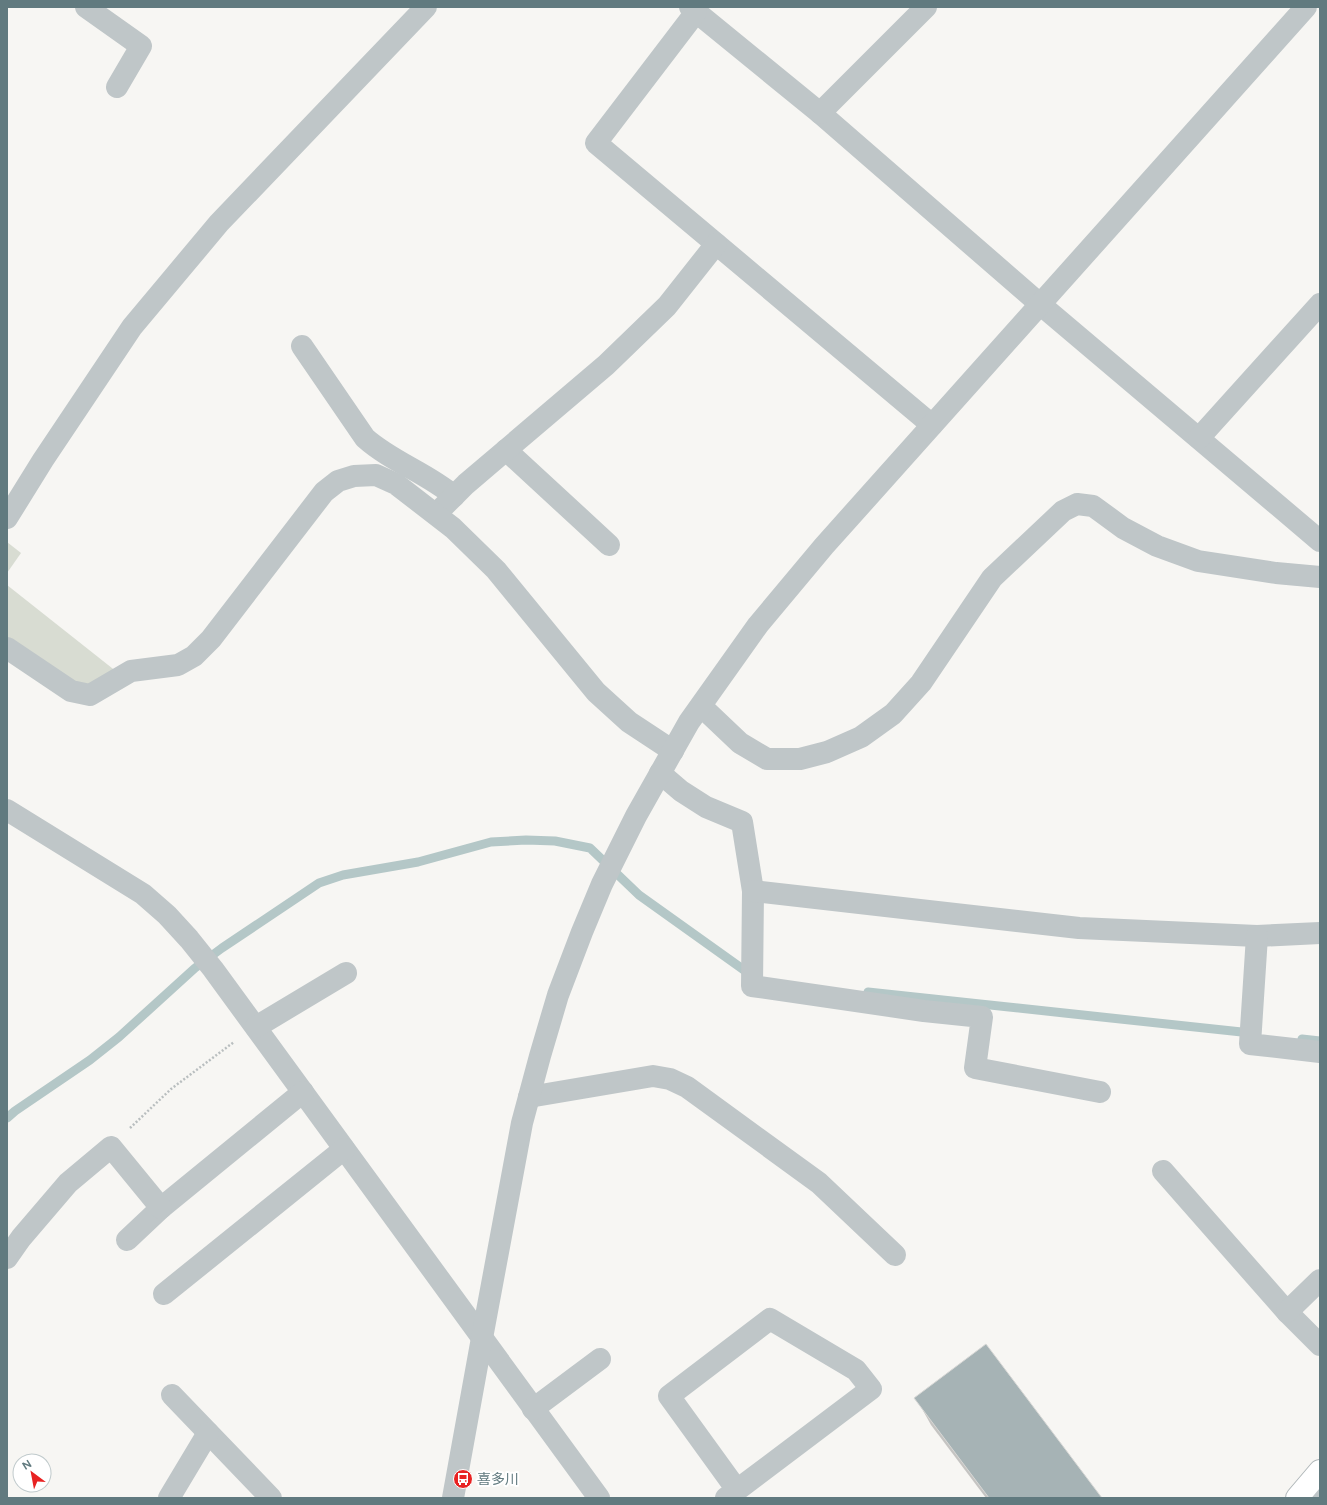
<svg xmlns="http://www.w3.org/2000/svg" width="1327" height="1505" font-family="Figtree,'Noto Sans JP',sans-serif">
<rect width="100%" height="100%" fill="#f7f6f3"/>
<g fill="#d8dcd2">
<path d="M 7,542 L 21,553 L 7,573 Z"/>
<path d="M 7,585 L 122,676 L 90,695 L 7,648 Z"/>
</g>
<path fill="#0003" d="M 916,1398 L 1101,1498 L 986,1498 L 931,1425 Z"/>
<g fill="none" stroke-linecap="round" stroke-linejoin="round">
<g stroke="#b4c7c7" stroke-width="9">
<path d="M 868,992 L 1251,1033"/>
<path d="M 1302,1039 L 1320,1041"/>
<path d="M 7,1118 L 15,1111 L 90,1060 L 119,1037 L 195,968 L 222,948 L 319,883 L 343,875 L 418,862 L 491,842 L 526,840 L 555,841 L 590,848 L 639,895 L 744,970 L 752,973"/>
</g>
</g>
<path fill="#a6b3b5" stroke="#d8d8d6" d="M 986,1344 L 1102,1498 L 989,1498 L 914,1398 Z"/>
<g fill="none" stroke-linecap="round" stroke-linejoin="round">
<g stroke="#b1b8ba" stroke-width="24">
<path id="major" d="M 1297,1498 L 1320,1471"/>
</g>
<path stroke="#b9bebf" stroke-width="2.5" stroke-dasharray="2 2" stroke-linecap="butt" d="M 130,1128 L 171,1089 L 234,1042"/>
<g stroke="#bfc6c8" stroke-width="22">
<path d="M 86,7 L 141,46 L 117,87"/>
<path d="M 690,7 L 820,113 L 1041,305 L 1320,541"/>
<path d="M 696,12 L 596,143 L 932,425"/>
<path d="M 820,113 L 926,7"/>
<path d="M 302,346 L 365,438 C 392,462 427,473 454,496"/>
<path d="M 1199,438 L 1320,304"/>
<path d="M 506,450 L 609,545"/>
<path d="M 436,514 L 466,484 L 606,365 L 667,306 L 716,244"/>
<path d="M 7,518 L 43,460 L 132,327 L 173,278 L 219,223 L 426,7"/>
<path d="M 7,648 L 71,691 L 90,695 L 131,671 L 178,665 L 194,656 L 211,639 L 324,492 L 338,481 L 354,476 L 376,475 L 396,484 L 453,528 L 496,570 L 596,692 L 629,722 L 673,751"/>
<path d="M 701,706 L 740,743 L 767,759 L 800,759 L 827,752 L 861,737 L 893,714 L 921,683 L 992,578 L 1063,511 L 1077,504 L 1093,506 L 1123,528 L 1157,546 L 1198,561 L 1276,573 L 1320,577"/>
<path d="M 660,773 L 681,791 L 706,807 L 742,822 L 753,891 L 752,986 L 924,1011 L 982,1017 L 975,1068 L 1100,1092"/>
<path d="M 7,810 L 143,894 L 167,915 L 189,939 L 213,969 L 599,1498"/>
<path d="M 753,891 L 1079,928 L 1257,936 L 1320,933"/>
<path d="M 1257,936 L 1250,1044 L 1320,1052"/>
<path d="M 256,1027 L 346,973"/>
<path d="M 529,1097 L 653,1076 L 670,1079 L 687,1087 L 819,1183 L 895,1255"/>
<path d="M 1163,1171 L 1287,1312 L 1320,1345"/>
<path d="M 127,1240 L 161,1208 L 303,1092"/>
<path d="M 7,1258 L 21,1238 L 68,1183 L 111,1147 L 161,1208"/>
<path d="M 164,1294 L 344,1149"/>
<path d="M 1287,1312 L 1320,1280"/>
<path d="M 172,1395 L 271,1498"/>
<path d="M 533,1409 L 600,1359"/>
<path d="M 1308,1485 L 1320,1496"/>
<path d="M 169,1498 L 208,1433"/>
<path d="M 453,1498 L 482,1338 L 522,1123 L 540,1056 L 558,995 L 582,932 L 602,884 L 636,816 L 689,722 L 758,625 L 824,546 L 1306,7"/>
<path d="M 726,1498 L 737,1490 L 871,1389 L 856,1370 L 770,1319 L 669,1396 L 737,1490"/>
</g>
<use href="#major" stroke="#fff" stroke-width="22"/>
</g>
<defs>
<g id="bus-disc" transform="scale(1)"><circle r="9.5" fill="#e82222" stroke="#fff"/><path d="M-5-6H5V4H4V6H2V4H-2V6H-4V4H-5ZM-3.5-4V0h7V-4ZM-3.5 1.2v1.5H-2V1.2ZM2 1.2v1.5H3.5V1.2Z" fill="#fff"/></g>
</defs>
<g fill-rule="evenodd">
<use href="#bus-disc" x="463" y="1479"/>
</g>
<g text-anchor="middle" stroke-width="4" stroke-linejoin="round" paint-order="stroke">
<g font-size="14" fill="#617a7f" stroke="#fff" text-anchor="start">
<text x="477" y="1484">喜多川</text>
</g>
</g>
<rect width="1327" height="1505" fill="none" stroke="#617a7f" stroke-width="16"/>
<g transform="translate(32 1473) rotate(328)"><circle r="19" fill="#ffffff" stroke="#c0cacc"/>
<path d="M0-3L7 15L0 10L-7 15Z" fill="#e82222"/>
<text y="-6" font-size="11" font-weight="bold" text-anchor="middle" fill="#617a7f">N</text>
</g>
</svg>
